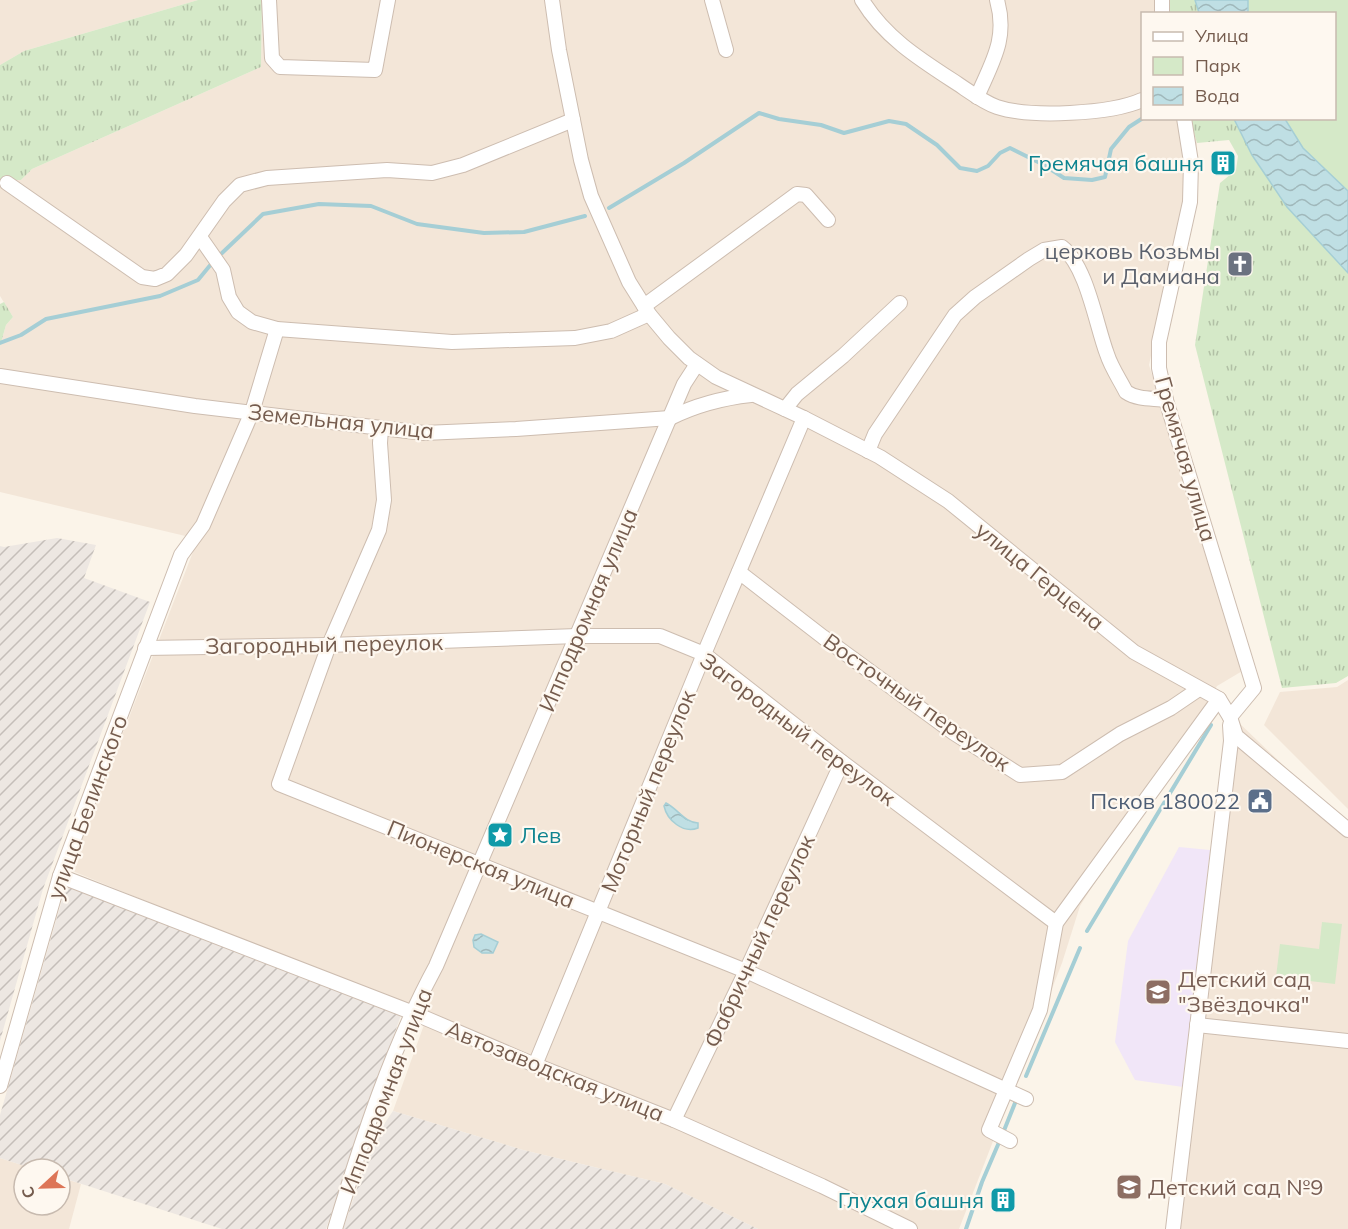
<svg xmlns="http://www.w3.org/2000/svg" width="1348" height="1229" font-family="Mulish,sans-serif">
<defs>
<pattern id="industrial-furrows" width="10" height="10" patternUnits="userSpaceOnUse" patternTransform="scale(1.5)"><rect width="10" height="10" fill="#ede7e2"/><path d="M-1 1l2-2M0 10L10 0M9 11l2-2" fill="none" stroke="#c5beb9"/></pattern>
<pattern id="grass-tufts" width="24" height="20" patternUnits="userSpaceOnUse" patternTransform="scale(1.5)"><rect width="24" height="20" fill="#d5e9c8"/><path d="M3 7l-1-3M5 7V3M7 7l1-3M15 17l-1-3M17 17v-4M19 17l1-3" fill="none" stroke="#b1c0a5"/></pattern>
<pattern id="water-waves" width="16" height="10" patternUnits="userSpaceOnUse" patternTransform="scale(1.5)"><rect width="16" height="10" fill="#bfdfe4"/><path d="M0 5q4-4 8 0t8 0" fill="none" stroke="#a0b8bb"/></pattern>
</defs>
<rect width="100%" height="100%" fill="#fbf4e9"/>
<g fill="#f3e6d8">
<path d="M 0,0 L 198,0 L 24,51 L 0,65 Z"/>
<path d="M 262,0 L 1169,0 L 1169,13 L 1142,14 L 1142,118 L 1190,119 L 1197,143 L 1149,365 L 1244,670 L 1217,686 L 1192,730 L 1080,906 L 1062,963 L 959,1229 L 916,1229 L 753,1150 L 70,870 L 198,539 L 0,492 L 0,346 L 6,325 L 13,317 L 0,296 L 0,180 L 21,180 L 32,169 L 261,67 Z"/>
<path d="M 1348,680 L 1348,809 L 1264,725 L 1280,692 L 1337,687 Z"/>
<path d="M 1236,720 L 1348,827 L 1348,1037 L 1203,1021 Z"/>
<path d="M 425,1022 L 693,1133 L 829,1194 L 895,1229 L 758,1229 L 665,1184 L 523,1150 L 393,1111 Z"/>
<path d="M 1202,1029 L 1348,1044 L 1348,1229 L 1177,1229 Z"/>
<path d="M 0,1158 L 34,1169 L 24,1169 L 24,1205 L 60,1205 L 60,1177 L 81,1184 L 69,1229 L 0,1229 Z"/>
</g>
<g fill="url(#industrial-furrows)">
<path d="M 57,538 L 96,545 L 84,578 L 150,602 L 43,889 L 0,1041 L 0,546 L 4,547 Z"/>
<path d="M 66,886 L 401,1015 L 326,1229 L 222,1229 L 60,1177 L 60,1169 L 34,1169 L 0,1158 L 0,1115 Z"/>
<path d="M 393,1111 L 523,1150 L 665,1184 L 758,1229 L 343,1229 L 374,1139 Z"/>
</g>
<path fill="#f1e6f8" d="M 1179,847 L 1210,850 L 1183,1087 L 1135,1080 L 1115,1042 L 1128,941 Z"/>
<g fill="url(#grass-tufts)">
<path d="M 198,0 L 262,0 L 261,67 L 32,169 L 21,180 L 0,180 L 0,65 L 24,51 Z"/>
<path d="M 1169,0 L 1195,0 L 1199,13 L 1169,13 Z"/>
<path d="M 1190,119 L 1234,119 L 1252,155 L 1287,207 L 1348,273 L 1348,676 L 1336,683 L 1282,688 L 1195,345 L 1220,183 L 1236,170 L 1238,156 L 1229,140 L 1197,143 Z"/>
<path d="M 4,302 L 13,317 L 6,325 L 0,346 L 0,304 Z"/>
</g>
<g fill="#d5e9c8">
<path d="M 1248,0 L 1348,0 L 1348,191 L 1303,148 L 1285,119 L 1334,118 L 1334,14 L 1248,13 Z"/>
<path d="M 1322,922 L 1342,924 L 1335,984 L 1276,977 L 1280,944 L 1319,949 Z"/>
</g>
<g fill="url(#water-waves)" stroke="#a5ced5" stroke-width="1.5">
<path d="M 1195,0 L 1248,0 L 1248,13 L 1199,13 Z"/>
<path d="M 1234,119 L 1285,119 L 1303,148 L 1348,191 L 1348,273 L 1287,207 L 1252,155 Z"/>
<path d="M 666,803 C 678,809 685,823 698,823 L 698,828 C 683,834 667,820 664,806 Z"/>
<path d="M 481,934 L 498,942 L 493,953 L 482,953 L 474,947 L 473,940 L 475,935 Z"/>
</g>
<g fill="none" stroke-linecap="round" stroke-linejoin="round">
<g stroke="#a5ced5" stroke-width="4">
<path d="M 609,208 L 684,163 L 759,113 L 779,119 L 821,125 L 844,133 L 889,121 L 906,124 L 937,145 L 960,168 L 977,171 L 988,166 L 1000,153 L 1010,148 L 1044,165 L 1064,178 L 1092,180 L 1105,177 L 1111,149 L 1129,127 L 1143,118"/>
<path d="M 222,253 L 263,214 L 319,204 L 371,206 L 417,224 L 484,233 L 524,232 L 585,216"/>
<path d="M 0,343 L 21,335 L 46,319 L 160,296 L 198,280 L 212,263"/>
<path d="M 1087,931 L 1211,725"/>
<path d="M 1026,1076 L 1080,948"/>
<path d="M 1003,1133 L 1017,1098"/>
<path d="M 966,1229 L 982,1182 L 1000,1140"/>
</g>
<g stroke="#cdbdb0" stroke-width="16">
<g id="minor">
<path d="M 269,0 L 272,58 L 280,67 L 375,70 L 388,0"/>
<path d="M 552,0 L 559,50 L 581,160 L 591,196 L 629,282 L 649,314 L 669,338 L 689,358 L 716,377 L 804,418 L 880,457 L 948,501 L 1134,652 L 1219,699 L 1230,717 L 1236,736 L 1348,830"/>
<path d="M 712,0 L 726,50"/>
<path d="M 862,0 C 885,38 921,60 958,84 C 970,92 983,102 997,107 C 1030,118 1111,114 1142,100"/>
<path d="M 1162,0 L 1162,14"/>
<path d="M 977,97 C 992,62 1008,39 997,0"/>
<path d="M 1184,118 L 1191,162 L 1190,202 L 1159,342 L 1159,368 L 1166,400 L 1254,688 L 1230,717"/>
<path d="M 7,183 L 142,277 L 155,279 L 167,274 L 186,255 L 224,201 L 240,185 L 267,178 L 387,170 L 432,173 L 463,165 L 573,120"/>
<path d="M 200,237 L 223,270 L 229,297 L 238,312 L 252,322 L 277,329 L 452,342 L 575,338 L 611,331 L 649,314"/>
<path d="M 644,306 L 797,194 L 806,195 L 828,220"/>
<path d="M 0,376 L 195,406 L 424,433 L 516,429 L 670,418 C 696,405 723,398 751,395"/>
<path d="M 785,409 L 797,394 L 843,356 L 900,303"/>
<path d="M 381,428 L 380,443 L 384,500 L 379,530 L 329,645 L 279,784 L 746,971 L 1026,1099"/>
<path d="M 868,451 L 875,434 L 955,315 L 975,297 L 1029,259 L 1044,250 L 1062,247 C 1087,266 1096,325 1107,354 C 1111,367 1120,380 1126,392 C 1138,400 1153,398 1166,400"/>
<path d="M 739,572 L 823,637 L 954,733 L 1020,775 L 1062,772 L 1120,734 L 1171,708 L 1199,689"/>
<path d="M 145,648 L 329,645 L 577,636 L 660,636 L 704,654 L 842,762 L 1056,923"/>
<path d="M 60,876 L 411,1012 L 535,1065 L 674,1120 L 822,1186 L 910,1229"/>
<path d="M 1197,1025 L 1348,1041"/>
<path d="M 535,1065 L 704,654 L 804,418"/>
<path d="M 0,1086 L 60,876 L 181,555 L 203,525 L 252,412 L 277,329"/>
<path d="M 674,1120 L 746,971 L 842,762"/>
<path d="M 1010,1141 L 989,1130 L 1040,1010 L 1056,923 L 1219,699"/>
<path d="M 335,1229 C 362,1139 391,1049 436,966 L 684,384 L 697,364"/>
<path d="M 1173,1229 L 1231,741 L 1230,725"/>
</g>
</g>
<use href="#minor" stroke="#fff" stroke-width="14"/>
</g>
<defs>
<g id="building-square" transform="scale(1.35)"><rect x="-9" y="-9" width="18" height="18" rx="4" fill="#0f9aa8" stroke="#fef8f0"/><path d="M-4-6H4V6H1V3H-1V6H-4ZM-2.5-4.3h1.7v1.8h-1.7ZM.8-4.3h1.7v1.8H.8ZM-2.5-1h1.7V.8h-1.7ZM.8-1h1.7V.8H.8Z" fill="#fff"/></g>
<g id="church-square" transform="scale(1.35)"><rect x="-9" y="-9" width="18" height="18" rx="4" fill="#6b7280" stroke="#fef8f0"/><path d="M-1.2-6h2.4v3.5h3.3v2.4h-3.3V6h-2.4V-.1h-3.3v-2.4h3.3Z" fill="#fff"/></g>
<g id="civic-square" transform="scale(1.35)"><rect x="-9" y="-9" width="18" height="18" rx="4" fill="#5c6f8a" stroke="#fef8f0"/><path d="M-.6-6.5H3V-4.5H.6V-3L4-1V1h2V6H-6V1h2V-1L-.6-3ZM-1.2 2.5V6h2.4V2.5Z" fill="#fff"/></g>
<g id="sight-square" transform="scale(1.35)"><rect x="-9" y="-9" width="18" height="18" rx="4" fill="#0f9aa8" stroke="#fef8f0"/><path d="M0-6L1.8-2.2L6-1.7L2.9 1.2L3.7 5.4L0 3.3L-3.7 5.4L-2.9 1.2L-6-1.7L-1.8-2.2Z" fill="#fff"/></g>
<g id="school-square" transform="scale(1.35)"><rect x="-9" y="-9" width="18" height="18" rx="4" fill="#8d6e63" stroke="#fef8f0"/><path d="M0-5L7-2L0 1L-7-2ZM-4 1L0 2.5L4 1V4Q0 6-4 4Z" fill="#fff"/></g>
</defs>
<g fill-rule="evenodd">
<use href="#building-square" x="1223" y="163"/>
<use href="#church-square" x="1240" y="264"/>
<use href="#civic-square" x="1260" y="801"/>
<use href="#sight-square" x="500" y="835"/>
<use href="#school-square" x="1158" y="992"/>
<use href="#school-square" x="1129" y="1187"/>
<use href="#building-square" x="1003" y="1200"/>
</g>
<g text-anchor="middle" stroke-width="4.5" stroke-linejoin="round" paint-order="stroke">
<g font-size="22" fill="#0d838f" stroke="#fef8f0" text-anchor="end">
<text x="1204" y="171">Гремячая башня</text>
<text x="520" y="843" text-anchor="start">Лев</text>
<text x="984" y="1208">Глухая башня</text>
</g>
<g font-size="22" fill="#5b616d" stroke="#fef8f0" text-anchor="end">
<text x="1220" y="259">церковь Козьмы<tspan x="1220" dy="25">и Дамиана</tspan></text>
</g>
<g font-size="22" fill="#755c4e" stroke="#fef8f0">
<text transform="translate(341 421) rotate(6)" y="8">Земельная улица</text>
<text transform="translate(1186 459) rotate(74)" y="8">Гремячая улица</text>
<text transform="translate(1040 576) rotate(39)" y="8">улица Герцена</text>
<text transform="translate(588 610) rotate(-67)" y="8">Ипподромная улица</text>
<text transform="translate(324 644) rotate(-1)" y="8">Загородный переулок</text>
<text transform="translate(917 702) rotate(35)" y="8">Восточный переулок</text>
<text transform="translate(798 729) rotate(37)" y="8">Загородный переулок</text>
<text transform="translate(648 791) rotate(-68)" y="8">Моторный переулок</text>
<text transform="translate(87 807) rotate(-70)" y="8">улица Белинского</text>
<text transform="translate(481 864) rotate(22)" y="8">Пионерская улица</text>
<text transform="translate(759 941) rotate(-65)" y="8">Фабричный переулок</text>
<text transform="translate(555 1071) rotate(22)" y="8">Автозаводская улица</text>
<text transform="translate(386 1091) rotate(-69)" y="8">Ипподромная улица</text>
</g>
<g font-size="22" fill="#4e5e75" stroke="#fef8f0" text-anchor="end">
<text x="1240" y="809">Псков 180022</text>
</g>
<g font-size="22" fill="#785e54" stroke="#fef8f0" text-anchor="start">
<text x="1178" y="987">Детский сад<tspan x="1178" dy="25">"Звёздочка"</tspan></text>
<text x="1148" y="1195">Детский сад №9</text>
</g>
</g>
<rect x="1141" y="12" width="195" height="108" fill="#fef8f0" stroke="#c7baaf" stroke-width="1.5"/>
<rect x="1153" y="32" width="30" height="9" fill="#ffffff" stroke="#c7baaf" stroke-width="1.5"/>
<text x="1195" y="42" font-size="18" fill="#755c4e">Улица</text>
<rect x="1153" y="57" width="30" height="18" fill="#d5e9c8" stroke="#c7baaf" stroke-width="1.5"/>
<text x="1195" y="72" font-size="18" fill="#755c4e">Парк</text>
<rect x="1153" y="87" width="30" height="18" fill="url(#water-waves)" stroke="#c7baaf" stroke-width="1.5"/>
<text x="1195" y="102" font-size="18" fill="#755c4e">Вода</text>
<g transform="translate(42 1187) rotate(248)"><circle r="28" fill="#fef8f0" stroke="#c7baaf" stroke-width="1.5"/>
<path d="M0-4.5L10 22L0 15L-10 22Z" fill="#dd7557"/>
<text y="-9" font-size="16" font-weight="bold" text-anchor="middle" fill="#755c4e">С</text>
</g>
</svg>
